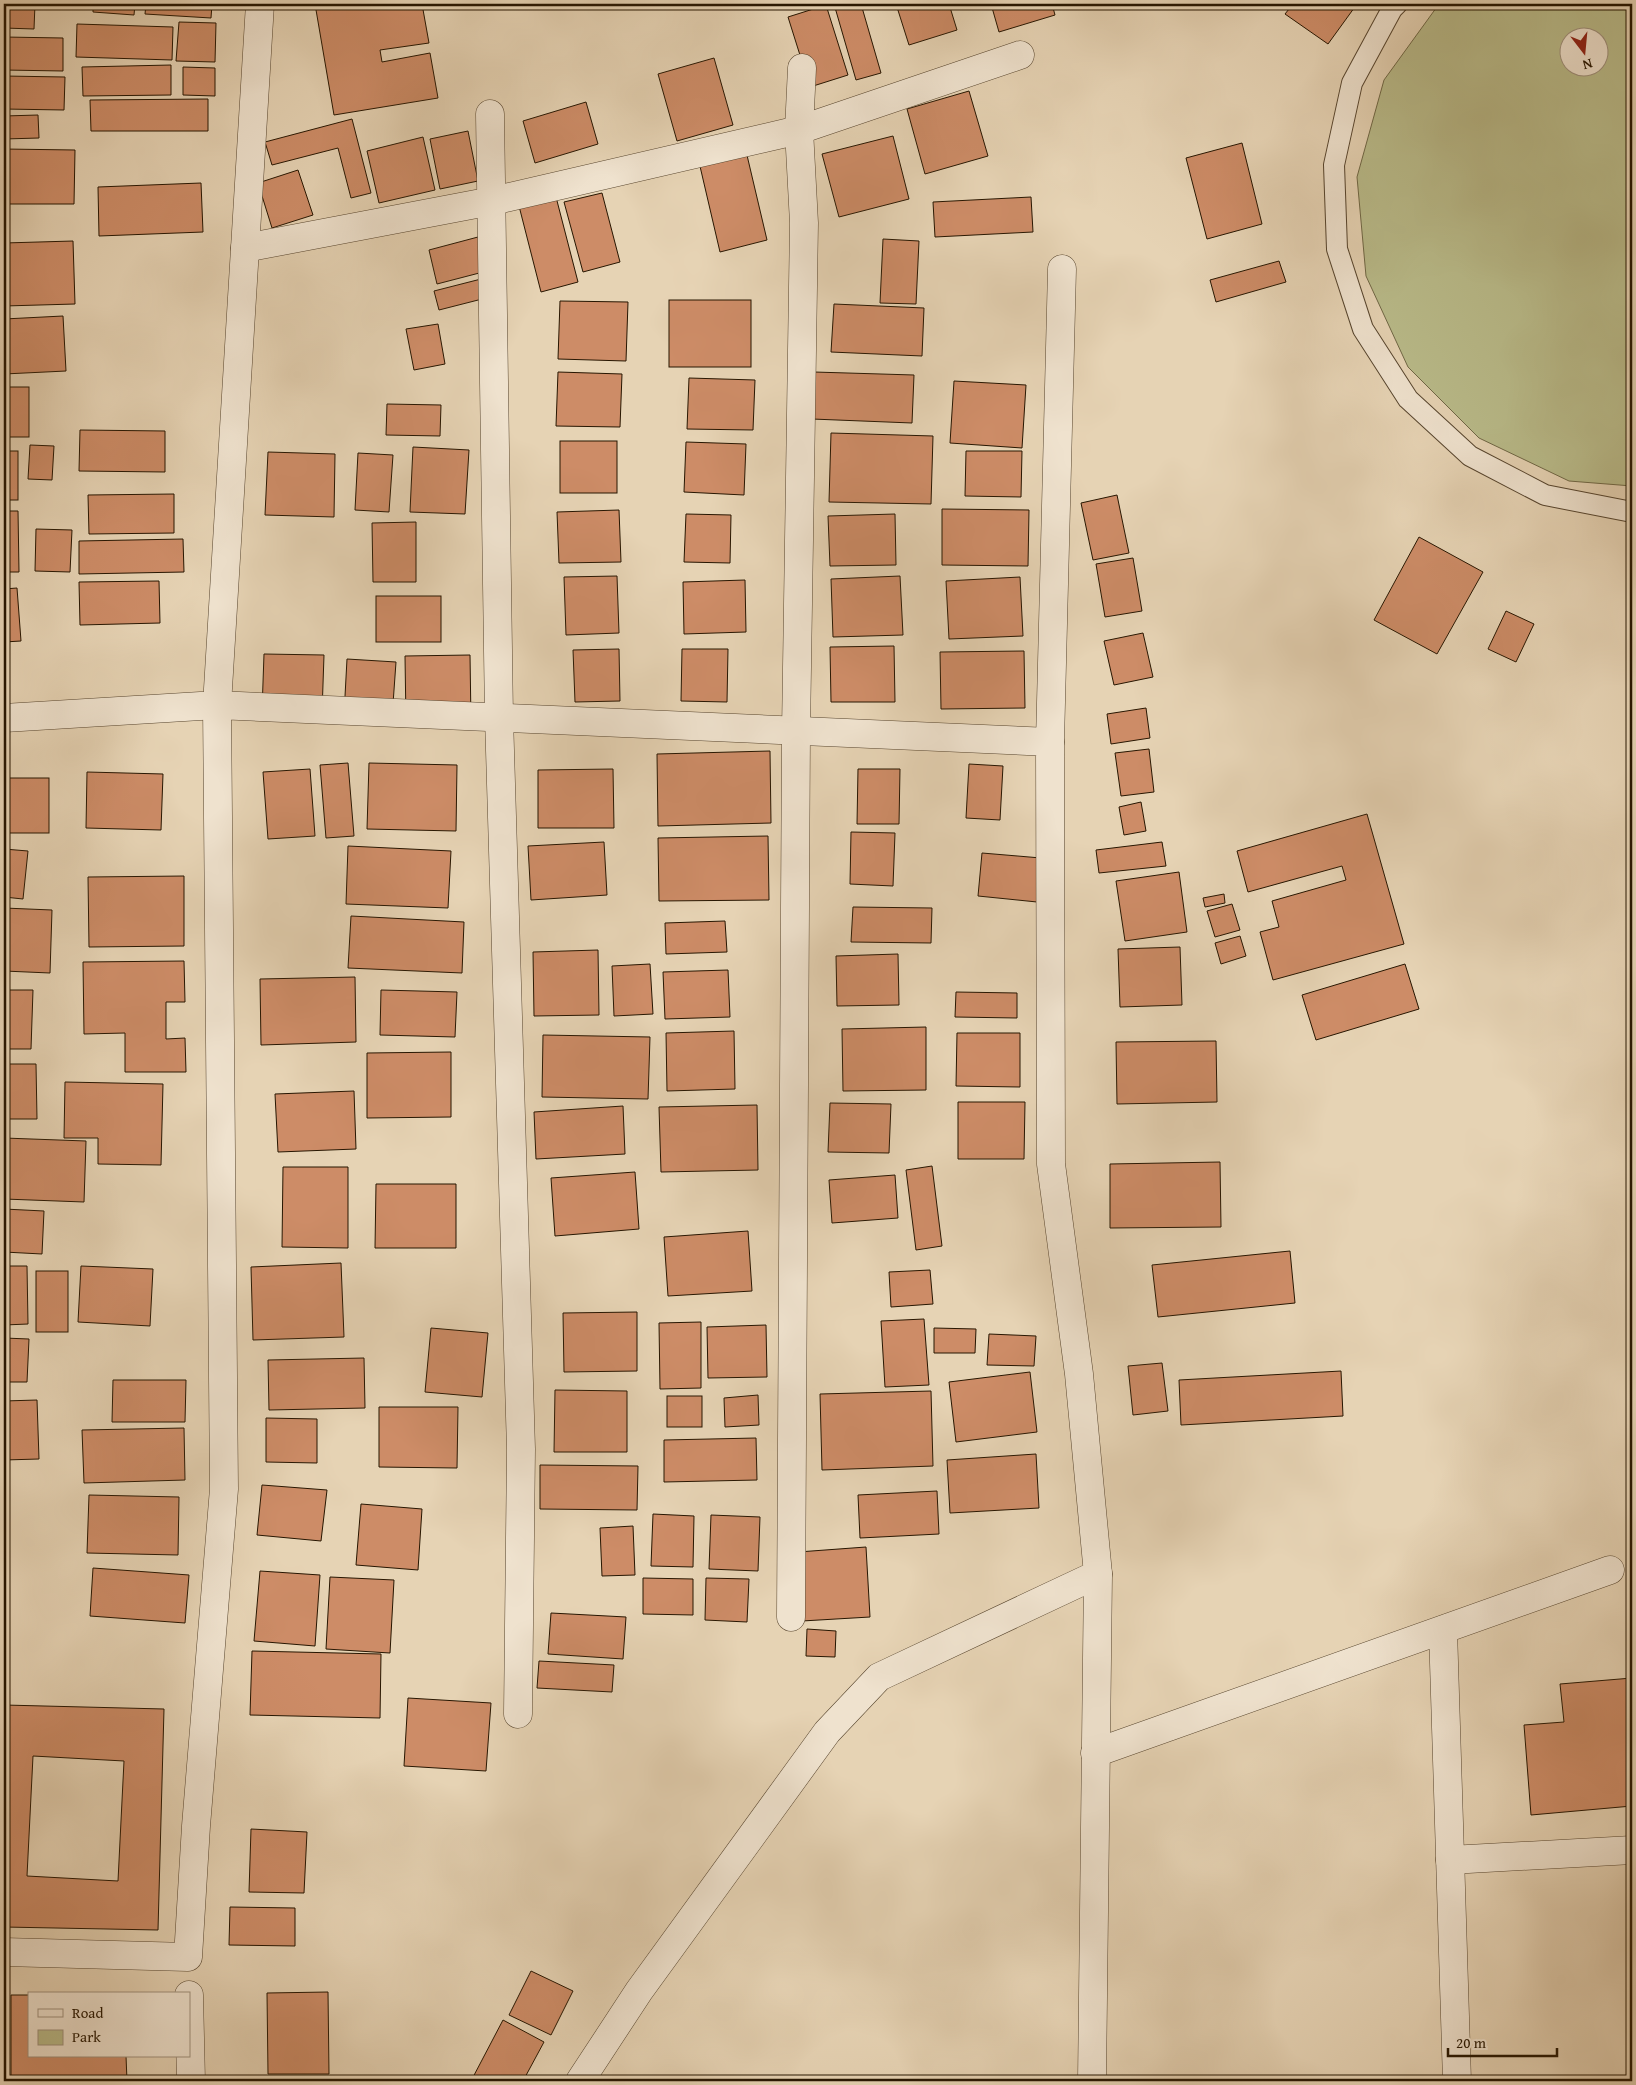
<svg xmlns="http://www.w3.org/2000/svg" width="1636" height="2085" font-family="'Gentium Book Plus',serif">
<rect width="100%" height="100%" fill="#e6d3b4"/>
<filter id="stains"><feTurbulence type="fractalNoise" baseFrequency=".004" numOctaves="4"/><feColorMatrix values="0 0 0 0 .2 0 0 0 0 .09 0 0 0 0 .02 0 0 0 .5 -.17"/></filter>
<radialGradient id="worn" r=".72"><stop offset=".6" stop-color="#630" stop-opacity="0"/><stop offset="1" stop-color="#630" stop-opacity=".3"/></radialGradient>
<path fill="#b9bb8a" stroke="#706846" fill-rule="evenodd" d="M 1439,4 L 1632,4 L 1632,486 L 1569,481 L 1479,438 L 1408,367 L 1366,276 L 1357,177 L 1384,80 ZM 1568,38 L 1598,38 L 1598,68 L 1568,68 Z"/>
<g fill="#cd8c67" stroke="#271601" fill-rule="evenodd">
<path d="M 4,4 L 35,4 L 34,29 L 4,28 Z"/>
<path d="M 93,4 L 135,4 L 134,15 L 93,12 Z"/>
<path d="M 146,4 L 212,4 L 211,18 L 145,14 Z"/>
<path d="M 315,4 L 364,4 L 364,6 L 378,4 L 422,4 L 429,43 L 380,50 L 382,62 L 430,53 L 438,98 L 334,115 Z"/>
<path d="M 834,4 L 861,4 L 881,73 L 856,80 Z"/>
<path d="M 896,4 L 949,4 L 957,30 L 909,45 Z"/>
<path d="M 991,4 L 1052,4 L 1055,15 L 999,32 Z"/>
<path d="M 1293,4 L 1357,4 L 1328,44 L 1285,14 Z"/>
<path d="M 826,5 L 848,75 L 810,87 L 788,17 Z"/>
<path d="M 179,22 L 216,23 L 215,62 L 176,61 Z"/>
<path d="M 77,24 L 173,27 L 172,60 L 76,57 Z"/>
<path d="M 4,37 L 63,38 L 63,71 L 4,70 Z"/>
<path d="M 714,58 L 733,125 L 677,141 L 658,74 Z"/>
<path d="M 171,65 L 171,95 L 83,96 L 82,67 Z"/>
<path d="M 183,67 L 215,68 L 215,96 L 183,95 Z"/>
<path d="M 4,76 L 65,77 L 64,110 L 4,109 Z"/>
<path d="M 969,91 L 988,156 L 925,174 L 907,109 Z"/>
<path d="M 208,99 L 208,131 L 91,131 L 90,100 Z"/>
<path d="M 586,102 L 598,144 L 535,163 L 523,121 Z"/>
<path d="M 38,115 L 39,138 L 4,139 L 4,116 Z"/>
<path d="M 352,119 L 371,193 L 351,198 L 338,148 L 272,165 L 265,142 Z"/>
<path d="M 468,131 L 478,181 L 440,189 L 430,139 Z"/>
<path d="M 893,136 L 909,199 L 839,217 L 822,154 Z"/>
<path d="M 423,137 L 435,190 L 379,203 L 367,151 Z"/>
<path d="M 1242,143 L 1262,224 L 1207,239 L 1186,158 Z"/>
<path d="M 4,149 L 75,150 L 74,204 L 4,204 Z"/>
<path d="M 746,151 L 767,240 L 720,252 L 699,162 Z"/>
<path d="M 298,170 L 313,215 L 272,228 L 258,183 Z"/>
<path d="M 201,183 L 203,232 L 99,236 L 98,187 Z"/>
<path d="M 602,193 L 620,262 L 583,272 L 564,202 Z"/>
<path d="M 556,197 L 578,282 L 541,292 L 519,206 Z"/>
<path d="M 1031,197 L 1033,232 L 935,237 L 933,202 Z"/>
<path d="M 478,237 L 487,271 L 437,284 L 429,250 Z"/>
<path d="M 883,239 L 919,241 L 916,304 L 880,303 Z"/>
<path d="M 73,241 L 75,304 L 4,306 L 4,243 Z"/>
<path d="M 1279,261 L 1286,282 L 1216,302 L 1210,280 Z"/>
<path d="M 481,279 L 486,298 L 439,310 L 434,291 Z"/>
<rect x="669" y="300" width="82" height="67"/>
<path d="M 560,301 L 628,302 L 626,361 L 558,359 Z"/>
<path d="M 834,304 L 924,308 L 922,356 L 831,352 Z"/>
<path d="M 63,316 L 66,371 L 4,374 L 4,319 Z"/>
<path d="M 438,324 L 445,364 L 414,370 L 406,329 Z"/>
<path d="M 558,372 L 622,374 L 620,427 L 556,426 Z"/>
<path d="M 814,372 L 914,375 L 912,423 L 812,419 Z"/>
<path d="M 689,378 L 755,380 L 753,430 L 687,429 Z"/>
<path d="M 954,381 L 1026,385 L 1022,448 L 950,443 Z"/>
<rect x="4" y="387" width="25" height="50"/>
<path d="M 387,404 L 441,405 L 440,436 L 386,435 Z"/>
<path d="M 80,430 L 165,431 L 165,472 L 79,471 Z"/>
<path d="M 831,433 L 933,436 L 931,504 L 829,502 Z"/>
<rect x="560" y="441" width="57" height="52"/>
<path d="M 686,442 L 746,444 L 744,495 L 684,492 Z"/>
<path d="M 30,445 L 54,446 L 52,480 L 28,479 Z"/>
<path d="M 413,447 L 469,450 L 465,514 L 410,512 Z"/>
<rect x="4" y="451" width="14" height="49"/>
<path d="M 966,451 L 1022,451 L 1021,497 L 965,496 Z"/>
<path d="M 268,452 L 335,454 L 334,517 L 265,515 Z"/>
<path d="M 358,453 L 393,455 L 389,512 L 355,510 Z"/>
<path d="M 174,494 L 174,533 L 89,534 L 88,495 Z"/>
<path d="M 1117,495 L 1129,553 L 1093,560 L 1081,503 Z"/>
<path d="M 942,509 L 1029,510 L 1028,566 L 942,565 Z"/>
<path d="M 619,510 L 621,562 L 559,563 L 557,512 Z"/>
<path d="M 4,511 L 18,511 L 19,572 L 4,572 Z"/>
<path d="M 686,514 L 731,515 L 730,563 L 684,562 Z"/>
<path d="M 895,514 L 896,565 L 830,566 L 828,516 Z"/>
<path d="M 416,522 L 416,582 L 373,582 L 372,523 Z"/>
<path d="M 36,529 L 72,530 L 70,572 L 35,571 Z"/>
<path d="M 1419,537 L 1483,572 L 1437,654 L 1374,620 Z"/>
<path d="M 183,539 L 184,572 L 79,574 L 79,541 Z"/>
<path d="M 1133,558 L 1142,611 L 1105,617 L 1096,564 Z"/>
<path d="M 617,576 L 619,633 L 566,635 L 564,577 Z"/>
<path d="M 900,576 L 903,635 L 833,637 L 831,579 Z"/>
<path d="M 1020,577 L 1023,636 L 949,639 L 946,581 Z"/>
<path d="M 745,580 L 746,632 L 684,634 L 683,582 Z"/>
<path d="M 159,581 L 160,623 L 80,625 L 79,582 Z"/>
<path d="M 17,588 L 21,641 L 4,642 L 4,589 Z"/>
<rect x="376" y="596" width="65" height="46"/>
<path d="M 1506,611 L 1534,624 L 1516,662 L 1488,649 Z"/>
<path d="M 1143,633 L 1153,677 L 1114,685 L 1104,641 Z"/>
<path d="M 894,646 L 895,702 L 831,702 L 830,647 Z"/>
<path d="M 619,649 L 620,701 L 575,702 L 573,650 Z"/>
<path d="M 682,649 L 728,649 L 727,702 L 681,701 Z"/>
<path d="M 1024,651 L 1025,708 L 941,709 L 940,652 Z"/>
<path d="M 264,654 L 324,655 L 322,713 L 262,711 Z"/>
<path d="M 470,655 L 471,722 L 406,722 L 405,656 Z"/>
<path d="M 347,659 L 396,662 L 392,718 L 344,715 Z"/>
<path d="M 1146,708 L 1150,738 L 1111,744 L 1107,714 Z"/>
<path d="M 1149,749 L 1154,792 L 1121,796 L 1115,753 Z"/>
<path d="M 770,751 L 771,823 L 658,826 L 657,754 Z"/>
<path d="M 348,763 L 354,836 L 326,838 L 320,765 Z"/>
<path d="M 369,763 L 457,765 L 456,831 L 367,829 Z"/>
<path d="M 969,764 L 1003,766 L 1000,820 L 966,818 Z"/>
<path d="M 310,769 L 315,836 L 268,839 L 263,772 Z"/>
<path d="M 613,769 L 614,828 L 538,828 L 538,770 Z"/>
<path d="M 858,769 L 900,769 L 899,824 L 857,824 Z"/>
<path d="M 87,772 L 163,774 L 161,830 L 86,828 Z"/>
<rect x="4" y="778" width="45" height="55"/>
<path d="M 1141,802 L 1146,831 L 1124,835 L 1119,807 Z"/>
<path d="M 1367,814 L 1404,944 L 1273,980 L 1260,932 L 1279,927 L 1272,901 L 1346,880 L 1342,866 L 1248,892 L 1237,851 Z"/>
<path d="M 851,832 L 895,833 L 893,886 L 850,884 Z"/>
<path d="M 768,836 L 769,900 L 659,901 L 658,838 Z"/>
<path d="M 604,842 L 607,895 L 531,900 L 528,846 Z"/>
<path d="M 1162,842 L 1166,866 L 1099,873 L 1096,850 Z"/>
<path d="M 348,846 L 451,851 L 448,908 L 346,904 Z"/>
<path d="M 4,849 L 28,851 L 23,899 L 4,897 Z"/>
<path d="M 982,853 L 1041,858 L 1037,902 L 978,896 Z"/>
<path d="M 1179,872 L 1187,932 L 1125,941 L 1116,881 Z"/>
<path d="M 184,876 L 184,946 L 89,947 L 88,877 Z"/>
<path d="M 1224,894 L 1225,903 L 1205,907 L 1203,898 Z"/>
<path d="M 1232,904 L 1240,930 L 1215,937 L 1207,911 Z"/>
<path d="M 853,907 L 932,908 L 931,943 L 851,942 Z"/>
<path d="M 4,908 L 52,910 L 50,973 L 4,971 Z"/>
<path d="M 351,916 L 464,922 L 462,973 L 348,968 Z"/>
<path d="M 725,921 L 727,952 L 666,954 L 665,923 Z"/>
<path d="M 1240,936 L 1246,956 L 1221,964 L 1215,943 Z"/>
<path d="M 1180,947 L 1182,1005 L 1120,1007 L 1118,949 Z"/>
<path d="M 598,950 L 599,1015 L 534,1016 L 533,952 Z"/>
<path d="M 898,954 L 899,1005 L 837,1006 L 836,956 Z"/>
<path d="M 184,961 L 185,1002 L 166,1002 L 166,1039 L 185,1038 L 186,1072 L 125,1072 L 125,1033 L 84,1034 L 83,962 Z"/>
<path d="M 650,964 L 653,1014 L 614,1016 L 612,966 Z"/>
<path d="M 1405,964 L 1419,1009 L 1316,1040 L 1302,995 Z"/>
<path d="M 728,970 L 730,1017 L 665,1019 L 663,972 Z"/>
<path d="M 355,977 L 356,1042 L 261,1045 L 260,979 Z"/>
<path d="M 4,990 L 33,990 L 31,1049 L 4,1049 Z"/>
<path d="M 381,990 L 457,992 L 455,1037 L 380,1035 Z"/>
<path d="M 956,992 L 1017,993 L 1017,1018 L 955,1017 Z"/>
<path d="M 926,1027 L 926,1090 L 843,1091 L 842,1029 Z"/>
<path d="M 734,1031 L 735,1089 L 667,1091 L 666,1033 Z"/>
<path d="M 957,1033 L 1020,1033 L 1020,1087 L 956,1086 Z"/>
<path d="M 543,1035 L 650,1037 L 648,1099 L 542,1097 Z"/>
<path d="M 1216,1041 L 1217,1102 L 1117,1104 L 1116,1042 Z"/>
<path d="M 451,1052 L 451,1117 L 367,1118 L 367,1053 Z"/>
<path d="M 4,1064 L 36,1064 L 37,1119 L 4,1119 Z"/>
<path d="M 65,1082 L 163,1084 L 161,1165 L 98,1164 L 98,1138 L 64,1138 Z"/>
<path d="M 354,1091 L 356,1149 L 278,1152 L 275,1094 Z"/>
<path d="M 958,1102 L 1025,1102 L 1024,1159 L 958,1159 Z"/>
<path d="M 830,1103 L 891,1104 L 889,1153 L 828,1152 Z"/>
<path d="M 757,1105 L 758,1170 L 661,1172 L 659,1107 Z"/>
<path d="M 623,1106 L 625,1154 L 536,1159 L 534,1112 Z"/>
<path d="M 4,1138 L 86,1141 L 84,1202 L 4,1199 Z"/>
<path d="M 1220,1162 L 1221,1227 L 1110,1228 L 1110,1164 Z"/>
<path d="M 932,1166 L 942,1246 L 916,1250 L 906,1170 Z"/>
<path d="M 283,1167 L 348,1167 L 348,1248 L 282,1247 Z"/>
<path d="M 635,1172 L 639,1229 L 555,1236 L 551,1178 Z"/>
<path d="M 895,1175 L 898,1218 L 832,1223 L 829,1180 Z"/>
<path d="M 376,1184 L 456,1184 L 456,1248 L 375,1248 Z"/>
<path d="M 4,1209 L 44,1211 L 42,1254 L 4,1252 Z"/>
<path d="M 748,1231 L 752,1291 L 668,1296 L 664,1237 Z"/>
<path d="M 1290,1251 L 1295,1303 L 1158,1317 L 1152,1265 Z"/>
<path d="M 341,1263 L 344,1337 L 253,1340 L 251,1267 Z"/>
<path d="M 4,1266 L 27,1266 L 28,1324 L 4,1325 Z"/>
<path d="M 81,1266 L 153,1269 L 150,1326 L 78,1322 Z"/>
<path d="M 930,1270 L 933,1304 L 891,1307 L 889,1272 Z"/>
<rect x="36" y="1271" width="32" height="61"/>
<path d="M 637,1312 L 637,1371 L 564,1372 L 563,1313 Z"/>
<path d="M 924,1319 L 929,1385 L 885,1387 L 881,1321 Z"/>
<path d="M 701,1322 L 701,1388 L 660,1389 L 659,1323 Z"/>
<path d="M 766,1325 L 767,1377 L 708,1378 L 707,1327 Z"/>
<path d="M 431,1328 L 488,1333 L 482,1397 L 425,1392 Z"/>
<path d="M 934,1328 L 976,1329 L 975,1353 L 934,1353 Z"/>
<path d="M 989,1334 L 1036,1336 L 1034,1366 L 987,1365 Z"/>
<path d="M 4,1338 L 29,1339 L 27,1382 L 4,1382 Z"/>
<path d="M 364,1358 L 365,1408 L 269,1410 L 268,1360 Z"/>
<path d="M 1162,1363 L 1168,1411 L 1133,1415 L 1128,1366 Z"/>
<path d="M 1341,1371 L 1343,1416 L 1181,1425 L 1179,1380 Z"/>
<path d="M 1030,1372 L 1037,1432 L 956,1442 L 949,1382 Z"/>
<path d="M 113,1380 L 186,1380 L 185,1422 L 112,1422 Z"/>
<path d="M 555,1390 L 627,1391 L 627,1452 L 554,1452 Z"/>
<path d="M 931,1391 L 933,1466 L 822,1470 L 820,1394 Z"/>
<path d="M 758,1395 L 759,1425 L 725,1427 L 724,1398 Z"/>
<rect x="667" y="1396" width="35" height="31"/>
<path d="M 37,1400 L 39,1459 L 4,1460 L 4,1401 Z"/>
<path d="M 379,1407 L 458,1407 L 457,1468 L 379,1467 Z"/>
<path d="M 266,1418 L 317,1419 L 317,1463 L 266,1462 Z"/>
<path d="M 184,1428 L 185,1480 L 84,1483 L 82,1430 Z"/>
<path d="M 756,1438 L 757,1480 L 664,1482 L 664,1440 Z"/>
<path d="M 1036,1454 L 1039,1508 L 950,1513 L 947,1460 Z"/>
<path d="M 540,1465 L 638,1466 L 637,1510 L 540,1509 Z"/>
<path d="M 262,1485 L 327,1490 L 321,1541 L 257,1535 Z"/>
<path d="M 937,1491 L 939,1534 L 860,1538 L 858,1495 Z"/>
<path d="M 89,1495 L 179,1497 L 178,1555 L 87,1553 Z"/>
<path d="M 361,1504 L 422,1509 L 418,1570 L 356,1565 Z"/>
<path d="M 653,1514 L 694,1516 L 693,1567 L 651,1566 Z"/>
<path d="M 711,1515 L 760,1517 L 758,1571 L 709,1569 Z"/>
<path d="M 633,1526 L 635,1575 L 602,1576 L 600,1528 Z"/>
<path d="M 866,1547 L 870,1617 L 802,1621 L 798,1552 Z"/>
<path d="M 93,1568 L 189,1575 L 185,1623 L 90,1616 Z"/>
<path d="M 260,1571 L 320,1575 L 315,1646 L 254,1641 Z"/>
<path d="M 330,1577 L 394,1580 L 390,1653 L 326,1649 Z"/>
<path d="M 643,1578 L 693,1579 L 693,1615 L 643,1614 Z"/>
<path d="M 706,1578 L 749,1579 L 747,1622 L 705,1620 Z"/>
<path d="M 551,1613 L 626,1617 L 623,1659 L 548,1654 Z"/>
<path d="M 807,1629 L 836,1631 L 835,1657 L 806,1656 Z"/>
<path d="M 252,1651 L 381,1654 L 380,1718 L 250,1715 Z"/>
<path d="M 539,1661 L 614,1665 L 612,1692 L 537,1688 Z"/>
<path d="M 1632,1678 L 1632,1806 L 1531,1815 L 1524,1725 L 1564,1722 L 1560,1684 Z"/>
<path d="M 408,1698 L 491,1703 L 486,1771 L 404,1766 Z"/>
<path d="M 4,1705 L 164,1709 L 158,1930 L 4,1927 ZM 33,1756 L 124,1761 L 118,1881 L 27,1876 Z"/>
<path d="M 251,1829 L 307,1832 L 304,1893 L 249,1892 Z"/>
<path d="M 230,1907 L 295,1908 L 295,1946 L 229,1945 Z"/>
<path d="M 531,1971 L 573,1991 L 551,2035 L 509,2015 Z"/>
<path d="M 328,1992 L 329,2074 L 268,2074 L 267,1993 Z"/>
<path d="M 11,1995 L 29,1995 L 29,2056 L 126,2056 L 127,2081 L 11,2081 Z"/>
<path d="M 503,2020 L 544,2042 L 523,2081 L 471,2081 Z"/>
</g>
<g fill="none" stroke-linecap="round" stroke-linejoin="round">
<g stroke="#57452e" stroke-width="22">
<path id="lane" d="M 1397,4 L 1392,9 L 1352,83 L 1334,165 L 1337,249 L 1363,329 L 1408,399 L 1470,456 L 1545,495 L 1632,512"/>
</g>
<g stroke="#57452e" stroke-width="29">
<g id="street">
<path d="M 490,114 L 499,717 L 521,1449 L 518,1714"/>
<path d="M 245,248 L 492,201 L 799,130 L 1020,55"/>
<path d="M 4,718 L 217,705 L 260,4"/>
<path d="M 1050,742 L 1062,269"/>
<path d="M 791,1617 L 796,731 L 804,223 L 799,130 L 802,68"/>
<path d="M 1443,1630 L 1457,2081"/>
<path d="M 1095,1753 L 1610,1570"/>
<path d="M 1450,1860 L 1632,1850"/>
<path d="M 4,1952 L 188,1957 L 196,1826 L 224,1489 L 217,705 L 1050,742 L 1051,1164 L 1079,1374 L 1098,1574 L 879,1677 L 827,1732 L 639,1991 L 580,2081"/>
<path d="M 189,1995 L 191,2081"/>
<path d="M 1092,2081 L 1098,1574"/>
</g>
</g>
<use href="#lane" stroke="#efe2ce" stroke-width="20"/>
<use href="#street" stroke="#efe2ce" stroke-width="28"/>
</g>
<rect width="1636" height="2085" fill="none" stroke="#e6d3b4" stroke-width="20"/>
<rect x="5" y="5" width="1626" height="2075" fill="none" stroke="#271601" stroke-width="2.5"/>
<rect x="10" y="10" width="1616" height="2065" fill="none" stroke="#271601"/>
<rect x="28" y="1992" width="162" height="65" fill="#efe2ce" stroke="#9f907c"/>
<rect x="38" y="2009" width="25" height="8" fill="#efe2ce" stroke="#9f907c"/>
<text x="72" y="2018" font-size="15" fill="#271601">Road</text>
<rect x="38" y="2030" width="25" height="15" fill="#b9bb8a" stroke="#9f907c"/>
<text x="72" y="2042" font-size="15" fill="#271601">Park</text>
<g transform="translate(1584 52) rotate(164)"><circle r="24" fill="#efe2ce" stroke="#9f907c"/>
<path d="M0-4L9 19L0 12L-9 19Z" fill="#8f2418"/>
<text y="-8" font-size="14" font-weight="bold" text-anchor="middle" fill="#271601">N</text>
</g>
<path d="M1448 2048v8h109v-8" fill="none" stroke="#271601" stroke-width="2.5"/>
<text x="1456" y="2048" font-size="15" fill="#271601" stroke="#efe2ce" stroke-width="4" paint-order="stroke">20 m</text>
<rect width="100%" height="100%" filter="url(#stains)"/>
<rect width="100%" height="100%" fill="url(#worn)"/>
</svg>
